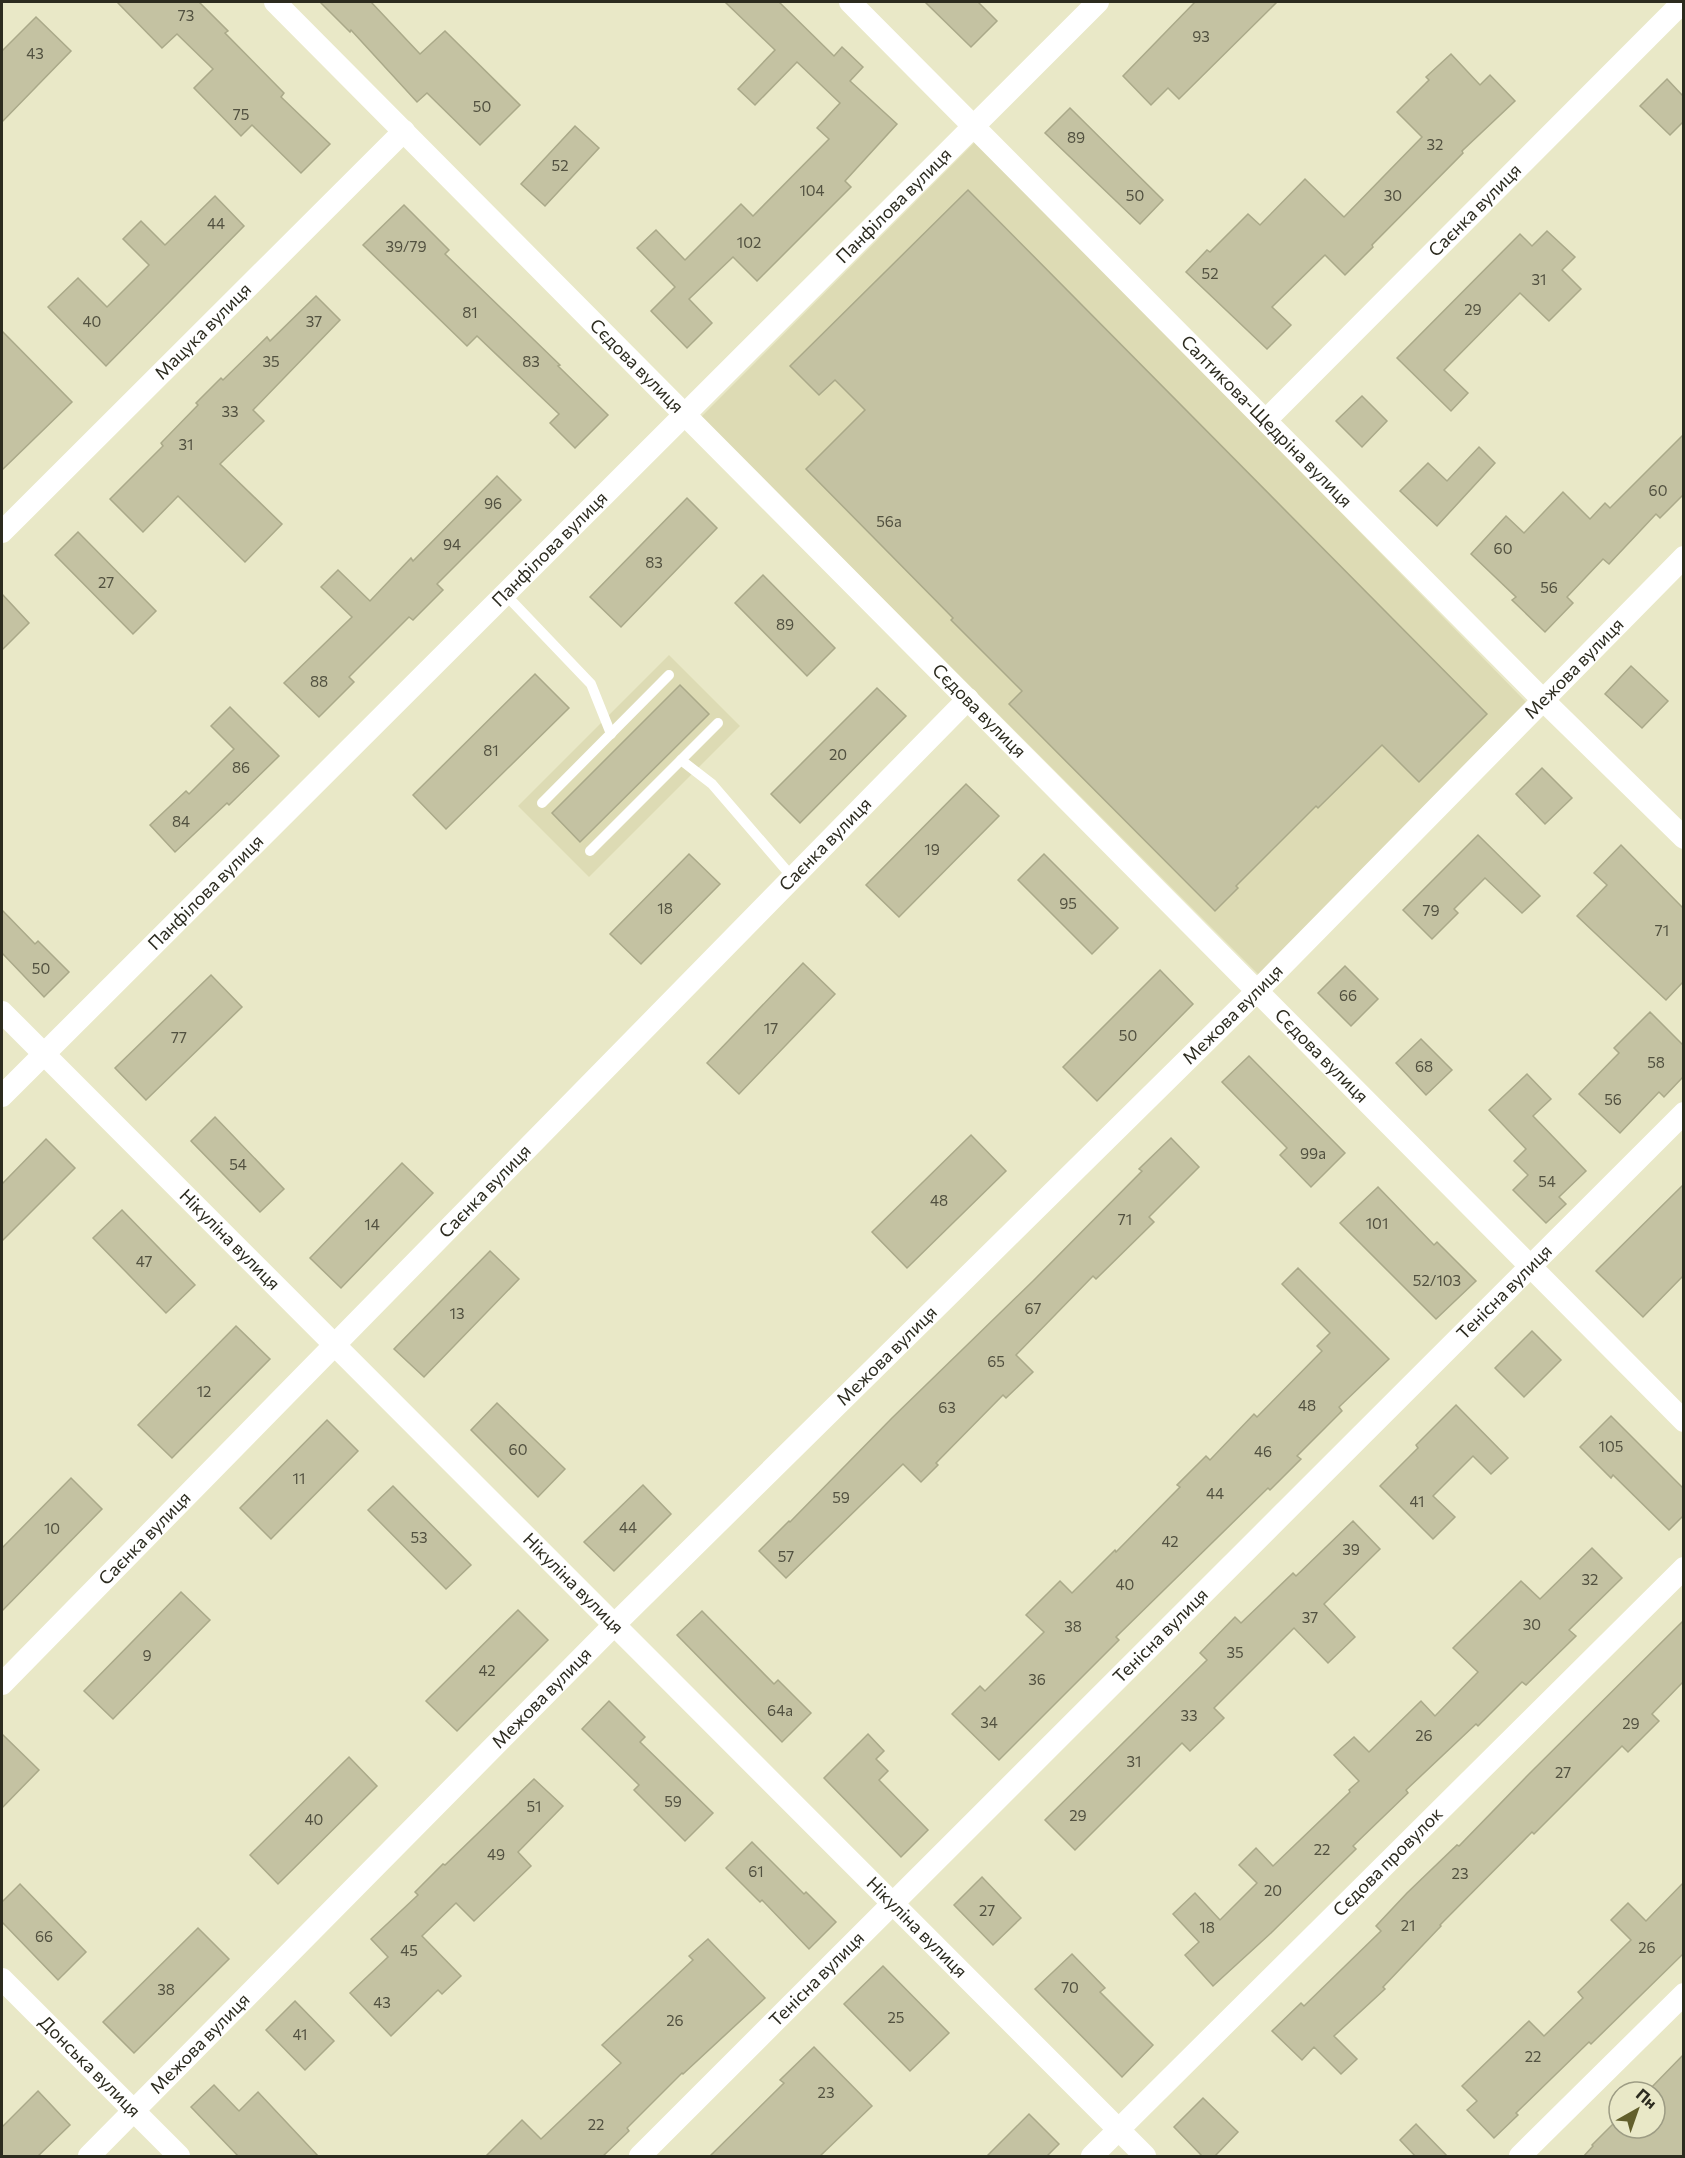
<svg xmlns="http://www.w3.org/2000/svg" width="1685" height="2158" font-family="Commissioner,sans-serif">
<rect width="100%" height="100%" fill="#e9e8c7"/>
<g fill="#dddbb4">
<path d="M 977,140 L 1526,702 L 1259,975 L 701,417 Z"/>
<path d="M 669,655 L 740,726 L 589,877 L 518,806 Z"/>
</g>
<g fill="#c4c2a2" stroke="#aaa989" stroke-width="1.5">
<path d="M 117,2 L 199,2 L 228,31 L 225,33 L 284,93 L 281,97 L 330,144 L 301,173 L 252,125 L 241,136 L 194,88 L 213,69 L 177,34 L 162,48 Z"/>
<path d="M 320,2 L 371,2 L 420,54 L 445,31 L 520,105 L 480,145 L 427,93 L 417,102 L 351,30 L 350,32 Z"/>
<path d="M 725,2 L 779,2 L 834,56 L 842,47 L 863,67 L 850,81 L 897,124 L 845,181 L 851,187 L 757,281 L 733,257 L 689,299 L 712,323 L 687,348 L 651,311 L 675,287 L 637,248 L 656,230 L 685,260 L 741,204 L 753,216 L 829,139 L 817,128 L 840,103 L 797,62 L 755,105 L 738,89 L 775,50 Z"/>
<path d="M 925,2 L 978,2 L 997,21 L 971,47 Z"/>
<path d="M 1195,2 L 1277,2 L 1179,99 L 1168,88 L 1151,105 L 1123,76 Z"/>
<path d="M 36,17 L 71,51 L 2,122 L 2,51 Z"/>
<path d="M 1451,54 L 1480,85 L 1490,75 L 1515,101 L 1462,151 L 1463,153 L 1372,245 L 1373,247 L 1345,275 L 1325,255 L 1272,307 L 1291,325 L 1267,349 L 1186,272 L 1207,250 L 1210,252 L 1248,214 L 1260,225 L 1305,179 L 1344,217 L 1422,137 L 1397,112 L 1429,80 L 1426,77 Z"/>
<path d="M 1667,79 L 1683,96 L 1683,122 L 1670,135 L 1640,106 Z"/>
<path d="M 1070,108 L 1163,200 L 1140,224 L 1045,133 Z"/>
<path d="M 575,126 L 599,148 L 545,206 L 521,184 Z"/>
<path d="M 968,190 L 1487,714 L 1419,782 L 1382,745 L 1318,808 L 1316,806 L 1236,886 L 1238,888 L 1215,911 L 1009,704 L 1022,691 L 951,620 L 953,618 L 806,469 L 865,410 L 835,380 L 819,395 L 790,366 Z"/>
<path d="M 215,196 L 244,226 L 106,366 L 48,307 L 78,278 L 107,307 L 149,265 L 123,239 L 141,221 L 165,245 Z"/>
<path d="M 404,205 L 449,250 L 445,254 L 560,365 L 558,366 L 608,415 L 575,448 L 550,423 L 559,414 L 477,336 L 467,346 L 363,245 Z"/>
<path d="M 1547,231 L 1575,257 L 1562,270 L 1581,289 L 1549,321 L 1520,293 L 1444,370 L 1468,393 L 1451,411 L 1397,358 L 1520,234 L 1532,246 Z"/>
<path d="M 316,296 L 340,320 L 253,410 L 264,421 L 220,464 L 282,524 L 245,562 L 178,496 L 143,532 L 110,499 L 163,446 L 161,443 L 198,405 L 196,403 L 221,378 L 223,380 L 267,337 L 270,341 Z"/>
<path d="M 2,331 L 72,402 L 2,470 Z"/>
<path d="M 1362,396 L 1387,421 L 1362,447 L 1336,421 Z"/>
<path d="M 1683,435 L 1683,495 L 1660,518 L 1656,514 L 1609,564 L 1603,559 L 1567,597 L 1573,603 L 1545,632 L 1512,600 L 1516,597 L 1471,554 L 1506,516 L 1524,533 L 1563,492 L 1590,519 L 1605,503 L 1610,508 Z"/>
<path d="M 1479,447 L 1495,463 L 1437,526 L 1400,491 L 1428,463 L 1447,481 Z"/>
<path d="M 497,476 L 521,500 L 437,584 L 443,590 L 413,620 L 409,617 L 349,677 L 354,682 L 319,717 L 284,683 L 352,617 L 321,587 L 338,570 L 370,601 L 411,558 L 413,561 Z"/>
<path d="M 687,498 L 717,528 L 621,627 L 590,597 Z"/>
<path d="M 78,532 L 156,611 L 133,634 L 55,555 Z"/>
<path d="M 763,575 L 835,648 L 807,676 L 735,603 Z"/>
<path d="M 2,594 L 29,623 L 2,650 Z"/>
<path d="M 1631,666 L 1668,701 L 1642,728 L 1605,694 Z"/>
<path d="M 535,674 L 569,708 L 446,829 L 413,795 Z"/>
<path d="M 680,685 L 709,714 L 580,842 L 552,813 Z"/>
<path d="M 877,688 L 906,716 L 800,823 L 771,794 Z"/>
<path d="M 230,707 L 279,756 L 229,805 L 227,803 L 175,852 L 150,825 L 186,791 L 189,794 L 234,749 L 211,726 Z"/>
<path d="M 1542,768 L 1572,798 L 1545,824 L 1516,794 Z"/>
<path d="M 966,784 L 999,816 L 899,917 L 866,885 Z"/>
<path d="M 1478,835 L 1540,896 L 1522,913 L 1485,878 L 1454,909 L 1458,913 L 1432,939 L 1403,910 Z"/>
<path d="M 1621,845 L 1683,908 L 1683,982 L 1666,1000 L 1577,916 L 1607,885 L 1594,873 Z"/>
<path d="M 689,854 L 720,884 L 641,964 L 610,934 Z"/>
<path d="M 1044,854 L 1118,928 L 1092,954 L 1018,880 Z"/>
<path d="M 2,910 L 35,944 L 38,941 L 69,972 L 44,997 L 2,953 Z"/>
<path d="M 803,963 L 835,994 L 739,1094 L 707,1063 Z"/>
<path d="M 1345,966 L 1378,999 L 1351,1026 L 1318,993 Z"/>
<path d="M 1160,970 L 1193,1004 L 1097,1101 L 1063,1067 Z"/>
<path d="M 211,975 L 242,1007 L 146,1100 L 115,1068 Z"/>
<path d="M 1650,1012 L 1683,1045 L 1683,1077 L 1664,1097 L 1659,1092 L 1620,1133 L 1579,1094 L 1619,1053 L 1614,1048 Z"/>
<path d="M 1421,1039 L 1452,1070 L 1426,1095 L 1396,1063 Z"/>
<path d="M 1249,1056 L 1345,1153 L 1311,1187 L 1280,1155 L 1287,1148 L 1222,1082 Z"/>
<path d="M 1527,1074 L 1551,1099 L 1533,1116 L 1586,1171 L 1559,1197 L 1566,1204 L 1546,1223 L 1513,1190 L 1528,1175 L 1514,1161 L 1526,1149 L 1489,1110 Z"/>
<path d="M 215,1117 L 284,1189 L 260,1212 L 191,1141 Z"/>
<path d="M 971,1135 L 1006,1171 L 907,1268 L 872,1232 Z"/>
<path d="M 1171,1138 L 1199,1167 L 1149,1217 L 1154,1222 L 1096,1279 L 1093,1276 L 1016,1355 L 1033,1372 L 1006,1398 L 1003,1395 L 936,1463 L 938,1465 L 921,1482 L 903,1464 L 786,1578 L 759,1551 L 789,1521 L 790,1522 L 892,1418 L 1033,1281 L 1142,1171 L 1139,1169 Z"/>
<path d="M 46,1139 L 75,1168 L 2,1241 L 2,1184 Z"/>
<path d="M 402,1163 L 433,1193 L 341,1288 L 310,1258 Z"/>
<path d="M 1683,1185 L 1683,1276 L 1643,1317 L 1596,1271 Z"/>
<path d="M 1378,1187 L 1434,1245 L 1437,1242 L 1476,1281 L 1436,1319 L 1340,1223 Z"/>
<path d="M 122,1210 L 195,1285 L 166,1313 L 93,1238 Z"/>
<path d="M 490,1251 L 519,1279 L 424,1377 L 394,1349 Z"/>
<path d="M 1298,1268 L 1389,1359 L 1339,1407 L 1342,1411 L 1297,1456 L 1301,1459 L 1270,1490 L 1268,1488 L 1116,1637 L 1119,1640 L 999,1760 L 952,1714 L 980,1686 L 985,1691 L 1044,1632 L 1026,1615 L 1060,1581 L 1072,1593 L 1115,1550 L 1116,1552 L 1180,1487 L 1177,1485 L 1206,1456 L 1210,1460 L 1254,1414 L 1257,1417 L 1322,1351 L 1317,1346 L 1330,1333 L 1282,1284 Z"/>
<path d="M 236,1326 L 270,1359 L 172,1458 L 138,1425 Z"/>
<path d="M 1532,1331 L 1561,1360 L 1524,1397 L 1495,1368 Z"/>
<path d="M 497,1403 L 565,1469 L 538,1497 L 471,1430 Z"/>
<path d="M 1456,1405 L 1508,1458 L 1491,1474 L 1473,1456 L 1433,1496 L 1455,1517 L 1433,1539 L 1380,1486 L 1418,1448 L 1416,1445 Z"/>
<path d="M 1611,1416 L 1683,1488 L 1683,1516 L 1669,1530 L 1613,1475 L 1611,1478 L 1580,1447 Z"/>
<path d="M 327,1420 L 358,1451 L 271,1539 L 240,1508 Z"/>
<path d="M 71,1478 L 102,1509 L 2,1611 L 2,1548 Z"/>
<path d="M 643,1485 L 671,1514 L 614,1571 L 584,1542 Z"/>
<path d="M 393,1486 L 471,1565 L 446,1589 L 368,1510 Z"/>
<path d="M 1353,1521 L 1380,1549 L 1324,1604 L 1355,1637 L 1328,1663 L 1294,1628 L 1214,1708 L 1224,1718 L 1190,1751 L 1182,1743 L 1075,1850 L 1045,1820 L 1207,1660 L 1200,1653 L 1235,1617 L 1241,1623 L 1293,1573 L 1296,1576 Z"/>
<path d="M 1592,1548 L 1622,1578 L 1569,1630 L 1576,1636 L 1526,1685 L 1522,1682 L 1478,1726 L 1476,1724 L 1406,1790 L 1408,1793 L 1353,1846 L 1356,1849 L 1271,1933 L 1213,1986 L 1185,1955 L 1199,1942 L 1173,1914 L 1195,1893 L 1220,1920 L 1257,1883 L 1239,1865 L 1256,1848 L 1273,1866 L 1350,1792 L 1349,1790 L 1359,1781 L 1334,1755 L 1354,1737 L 1369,1752 L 1421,1701 L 1435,1716 L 1478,1672 L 1453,1648 L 1521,1581 L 1540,1599 Z"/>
<path d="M 181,1592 L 210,1620 L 113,1719 L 84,1691 Z"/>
<path d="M 518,1610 L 548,1640 L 457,1731 L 426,1701 Z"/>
<path d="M 702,1611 L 774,1684 L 778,1680 L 811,1713 L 782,1742 L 677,1635 Z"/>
<path d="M 1683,1621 L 1683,1682 L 1652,1714 L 1659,1721 L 1628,1752 L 1622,1746 L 1534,1834 L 1532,1832 L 1440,1925 L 1441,1926 L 1383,1987 L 1385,1989 L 1334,2036 L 1357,2059 L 1341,2074 L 1314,2047 L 1302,2060 L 1272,2031 L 1301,2003 L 1304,2006 L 1381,1931 L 1376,1926 L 1407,1893 L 1457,1845 L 1459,1846 L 1529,1774 Z"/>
<path d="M 609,1701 L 645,1737 L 640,1742 L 713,1813 L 685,1841 L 634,1790 L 639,1785 L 582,1729 Z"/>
<path d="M 2,1734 L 39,1770 L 2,1808 Z"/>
<path d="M 868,1734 L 884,1751 L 876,1759 L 888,1771 L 879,1780 L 928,1830 L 901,1857 L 824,1778 Z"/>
<path d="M 349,1757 L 377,1786 L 278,1884 L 250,1855 Z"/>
<path d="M 534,1779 L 563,1806 L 518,1852 L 531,1866 L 474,1921 L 456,1903 L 422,1936 L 461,1976 L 442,1994 L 438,1990 L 391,2036 L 350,1993 L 388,1957 L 371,1939 L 418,1895 L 415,1892 L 443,1864 L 445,1865 Z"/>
<path d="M 752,1842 L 804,1894 L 806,1892 L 836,1922 L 809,1949 L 762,1900 L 760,1902 L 726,1868 Z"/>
<path d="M 982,1877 L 1021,1918 L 993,1945 L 954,1905 Z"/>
<path d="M 1683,1883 L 1683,1954 L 1591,2044 L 1589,2042 L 1516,2113 L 1518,2115 L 1494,2138 L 1467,2110 L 1477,2101 L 1462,2086 L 1529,2021 L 1544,2036 L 1583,1998 L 1578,1992 L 1631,1940 L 1611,1920 L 1628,1903 L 1646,1921 Z"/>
<path d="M 20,1884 L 86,1952 L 58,1980 L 2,1922 L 2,1902 Z"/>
<path d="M 198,1928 L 229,1959 L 134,2053 L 103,2022 Z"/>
<path d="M 708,1939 L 765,1998 L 683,2074 L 682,2073 L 627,2128 L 629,2131 L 602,2157 L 485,2157 L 522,2120 L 541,2139 L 621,2063 L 602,2045 L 693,1960 L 689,1956 Z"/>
<path d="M 1072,1954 L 1105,1988 L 1100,1992 L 1153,2045 L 1122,2077 L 1035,1989 Z"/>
<path d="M 883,1966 L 949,2033 L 910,2071 L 844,2004 Z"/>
<path d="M 295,2001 L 334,2041 L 305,2070 L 266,2030 Z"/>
<path d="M 814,2047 L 872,2106 L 819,2157 L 709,2157 L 784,2083 L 780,2080 Z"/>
<path d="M 1683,2055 L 1683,2157 L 1583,2157 L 1593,2146 L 1592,2145 L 1619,2118 L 1619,2128 L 1655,2128 L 1655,2092 L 1647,2092 Z"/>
<path d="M 214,2085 L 239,2111 L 258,2092 L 319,2157 L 239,2157 L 191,2107 Z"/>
<path d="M 38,2091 L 70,2125 L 37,2157 L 2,2157 L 2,2127 Z"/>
<path d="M 1203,2098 L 1238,2132 L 1214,2157 L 1203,2157 L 1174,2127 Z"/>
<path d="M 1029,2114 L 1059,2144 L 1046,2157 L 986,2157 Z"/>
<path d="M 1416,2124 L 1448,2157 L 1416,2157 L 1400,2140 Z"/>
</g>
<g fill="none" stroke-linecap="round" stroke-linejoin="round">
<g stroke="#fff" stroke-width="10">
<path d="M 505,594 L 591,684 L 611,734"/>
<path d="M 681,760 L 712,784 L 793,878"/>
<path d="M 542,803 L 669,675"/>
<path d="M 590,851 L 718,723"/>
</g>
<g stroke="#fff" stroke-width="22">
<path id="s1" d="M 275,2 L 1684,1421"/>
<path id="s2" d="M 850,2 L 1543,700 L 1684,838"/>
<path id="s3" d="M 1266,420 L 1683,2"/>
<path id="s4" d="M 2,532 L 404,131"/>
<path id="s5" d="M 2,1012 L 1145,2156"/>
<path id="s6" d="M 2,1096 L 1098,2"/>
<path id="s7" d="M 2,1684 L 968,699"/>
<path id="s8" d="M 2,1979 L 179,2156"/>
<path id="s9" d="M 89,2156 L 614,1625 L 1257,991 L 1684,557"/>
<path id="s10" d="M 640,2156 L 1684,1113"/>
<path id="s11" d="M 1092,2156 L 1684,1568"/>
<path d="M 1520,2156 L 1684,1994"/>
</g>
</g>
<g text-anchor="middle" stroke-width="5" stroke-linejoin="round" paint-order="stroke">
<g font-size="15" fill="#525140">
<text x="186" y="21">73</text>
<text x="1201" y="42">93</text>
<text x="35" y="59">43</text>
<text x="482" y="112">50</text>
<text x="241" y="120">75</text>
<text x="1076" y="143">89</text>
<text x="1435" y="150">32</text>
<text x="560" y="171">52</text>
<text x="812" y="196">104</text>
<text x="1135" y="201">50</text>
<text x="1393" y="201">30</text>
<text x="216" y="229">44</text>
<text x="749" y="248">102</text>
<text x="406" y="252">39/79</text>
<text x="1210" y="279">52</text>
<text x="1539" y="285">31</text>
<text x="1473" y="315">29</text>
<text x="470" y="318">81</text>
<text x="92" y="327">40</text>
<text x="314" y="327">37</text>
<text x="271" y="367">35</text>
<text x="531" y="367">83</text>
<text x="230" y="417">33</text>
<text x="186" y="450">31</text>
<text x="1658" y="496">60</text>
<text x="493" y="509">96</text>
<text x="889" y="527">56а</text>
<text x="452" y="550">94</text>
<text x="1503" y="554">60</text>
<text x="654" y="568">83</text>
<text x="106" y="588">27</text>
<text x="1549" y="593">56</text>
<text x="785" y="630">89</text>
<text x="319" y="687">88</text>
<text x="491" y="756">81</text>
<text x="838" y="760">20</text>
<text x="241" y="773">86</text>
<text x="181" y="827">84</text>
<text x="932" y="855">19</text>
<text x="1068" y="909">95</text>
<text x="665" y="914">18</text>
<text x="1431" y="916">79</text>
<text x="1662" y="936">71</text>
<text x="41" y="974">50</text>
<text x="1348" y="1001">66</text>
<text x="771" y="1034">17</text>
<text x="1128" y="1041">50</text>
<text x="179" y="1043">77</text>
<text x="1656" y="1068">58</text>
<text x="1424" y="1072">68</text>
<text x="1613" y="1105">56</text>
<text x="1313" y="1159">99а</text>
<text x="238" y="1170">54</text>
<text x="1547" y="1187">54</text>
<text x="939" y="1206">48</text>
<text x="1125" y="1225">71</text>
<text x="1377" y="1229">101</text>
<text x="372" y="1230">14</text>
<text x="144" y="1267">47</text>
<text x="1437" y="1286">52/103</text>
<text x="1033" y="1314">67</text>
<text x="457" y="1319">13</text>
<text x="996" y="1367">65</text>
<text x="204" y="1397">12</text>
<text x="1307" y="1411">48</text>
<text x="947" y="1413">63</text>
<text x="1611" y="1452">105</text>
<text x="518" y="1455">60</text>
<text x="1263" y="1457">46</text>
<text x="299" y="1484">11</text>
<text x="1215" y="1499">44</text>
<text x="841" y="1503">59</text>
<text x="1417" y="1507">41</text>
<text x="628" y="1533">44</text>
<text x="52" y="1534">10</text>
<text x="419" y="1543">53</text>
<text x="1170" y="1547">42</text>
<text x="1351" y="1555">39</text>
<text x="786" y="1562">57</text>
<text x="1590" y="1585">32</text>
<text x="1125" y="1590">40</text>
<text x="1310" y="1623">37</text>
<text x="1532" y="1630">30</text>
<text x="1073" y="1632">38</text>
<text x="1235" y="1658">35</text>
<text x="147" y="1661">9</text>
<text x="487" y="1676">42</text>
<text x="1037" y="1685">36</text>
<text x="780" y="1716">64а</text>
<text x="1189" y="1721">33</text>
<text x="989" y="1728">34</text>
<text x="1631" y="1729">29</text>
<text x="1424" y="1741">26</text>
<text x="1134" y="1767">31</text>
<text x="1563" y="1778">27</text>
<text x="673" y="1807">59</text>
<text x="534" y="1812">51</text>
<text x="1078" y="1821">29</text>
<text x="314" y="1825">40</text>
<text x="1322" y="1855">22</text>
<text x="496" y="1860">49</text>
<text x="756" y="1877">61</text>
<text x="1460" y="1879">23</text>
<text x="1273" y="1896">20</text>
<text x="987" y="1916">27</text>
<text x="1408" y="1931">21</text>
<text x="1207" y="1933">18</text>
<text x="44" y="1942">66</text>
<text x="1647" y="1953">26</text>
<text x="409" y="1956">45</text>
<text x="1070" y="1993">70</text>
<text x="166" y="1995">38</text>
<text x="382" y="2008">43</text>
<text x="896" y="2023">25</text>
<text x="675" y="2026">26</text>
<text x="300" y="2040">41</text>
<text x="1533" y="2062">22</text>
<text x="826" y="2098">23</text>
<text x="596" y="2130">22</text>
</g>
<g font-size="18" fill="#2c2b1f" stroke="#e9e8c7">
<text dy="6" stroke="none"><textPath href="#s6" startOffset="1260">Панфілова вулиця</textPath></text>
<text dy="6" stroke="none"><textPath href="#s3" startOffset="296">Саєнка вулиця</textPath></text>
<text dy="6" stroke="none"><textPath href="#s4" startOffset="284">Мацука вулиця</textPath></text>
<text dy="6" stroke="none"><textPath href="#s1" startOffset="513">Сєдова вулиця</textPath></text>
<text dy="6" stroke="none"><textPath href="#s2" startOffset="591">Салтикова-Щедріна вулиця</textPath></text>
<text dy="6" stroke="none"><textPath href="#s6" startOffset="774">Панфілова вулиця</textPath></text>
<text dy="6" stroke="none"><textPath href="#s9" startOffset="2102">Межова вулиця</textPath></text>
<text dy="6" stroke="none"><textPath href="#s1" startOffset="999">Сєдова вулиця</textPath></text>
<text dy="6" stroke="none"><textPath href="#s7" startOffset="1176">Саєнка вулиця</textPath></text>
<text dy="6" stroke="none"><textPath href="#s6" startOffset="288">Панфілова вулиця</textPath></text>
<text dy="6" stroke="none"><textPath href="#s9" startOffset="1616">Межова вулиця</textPath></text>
<text dy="6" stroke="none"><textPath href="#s1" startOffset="1485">Сєдова вулиця</textPath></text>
<text dy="6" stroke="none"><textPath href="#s7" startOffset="690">Саєнка вулиця</textPath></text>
<text dy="6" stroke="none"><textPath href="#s5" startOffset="322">Нікуліна вулиця</textPath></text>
<text dy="6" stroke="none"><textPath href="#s10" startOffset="1222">Тенісна вулиця</textPath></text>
<text dy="6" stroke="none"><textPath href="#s9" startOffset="1130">Межова вулиця</textPath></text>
<text dy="6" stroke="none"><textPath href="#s7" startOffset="204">Саєнка вулиця</textPath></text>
<text dy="6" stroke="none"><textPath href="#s5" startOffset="808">Нікуліна вулиця</textPath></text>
<text dy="6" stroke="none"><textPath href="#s10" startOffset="736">Тенісна вулиця</textPath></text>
<text dy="6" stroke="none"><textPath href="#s9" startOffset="644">Межова вулиця</textPath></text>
<text dy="6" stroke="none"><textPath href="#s11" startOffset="417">Сєдова провулок</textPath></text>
<text dy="6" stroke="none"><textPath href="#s5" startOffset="1294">Нікуліна вулиця</textPath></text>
<text dy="6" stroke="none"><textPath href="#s10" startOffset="250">Тенісна вулиця</textPath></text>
<text dy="6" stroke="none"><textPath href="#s9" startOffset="158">Межова вулиця</textPath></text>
<text dy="6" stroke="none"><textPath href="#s8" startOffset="124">Донська вулиця</textPath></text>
</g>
</g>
<rect width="1685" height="2158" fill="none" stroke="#2c2b1f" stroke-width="6"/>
<g transform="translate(1637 2110) rotate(40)"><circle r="28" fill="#e9e8c7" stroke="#9d9c84" stroke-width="1.5"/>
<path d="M0-4.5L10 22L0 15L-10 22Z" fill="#625f2c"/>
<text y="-9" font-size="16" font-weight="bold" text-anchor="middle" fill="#2c2b1f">Пн</text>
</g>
</svg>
